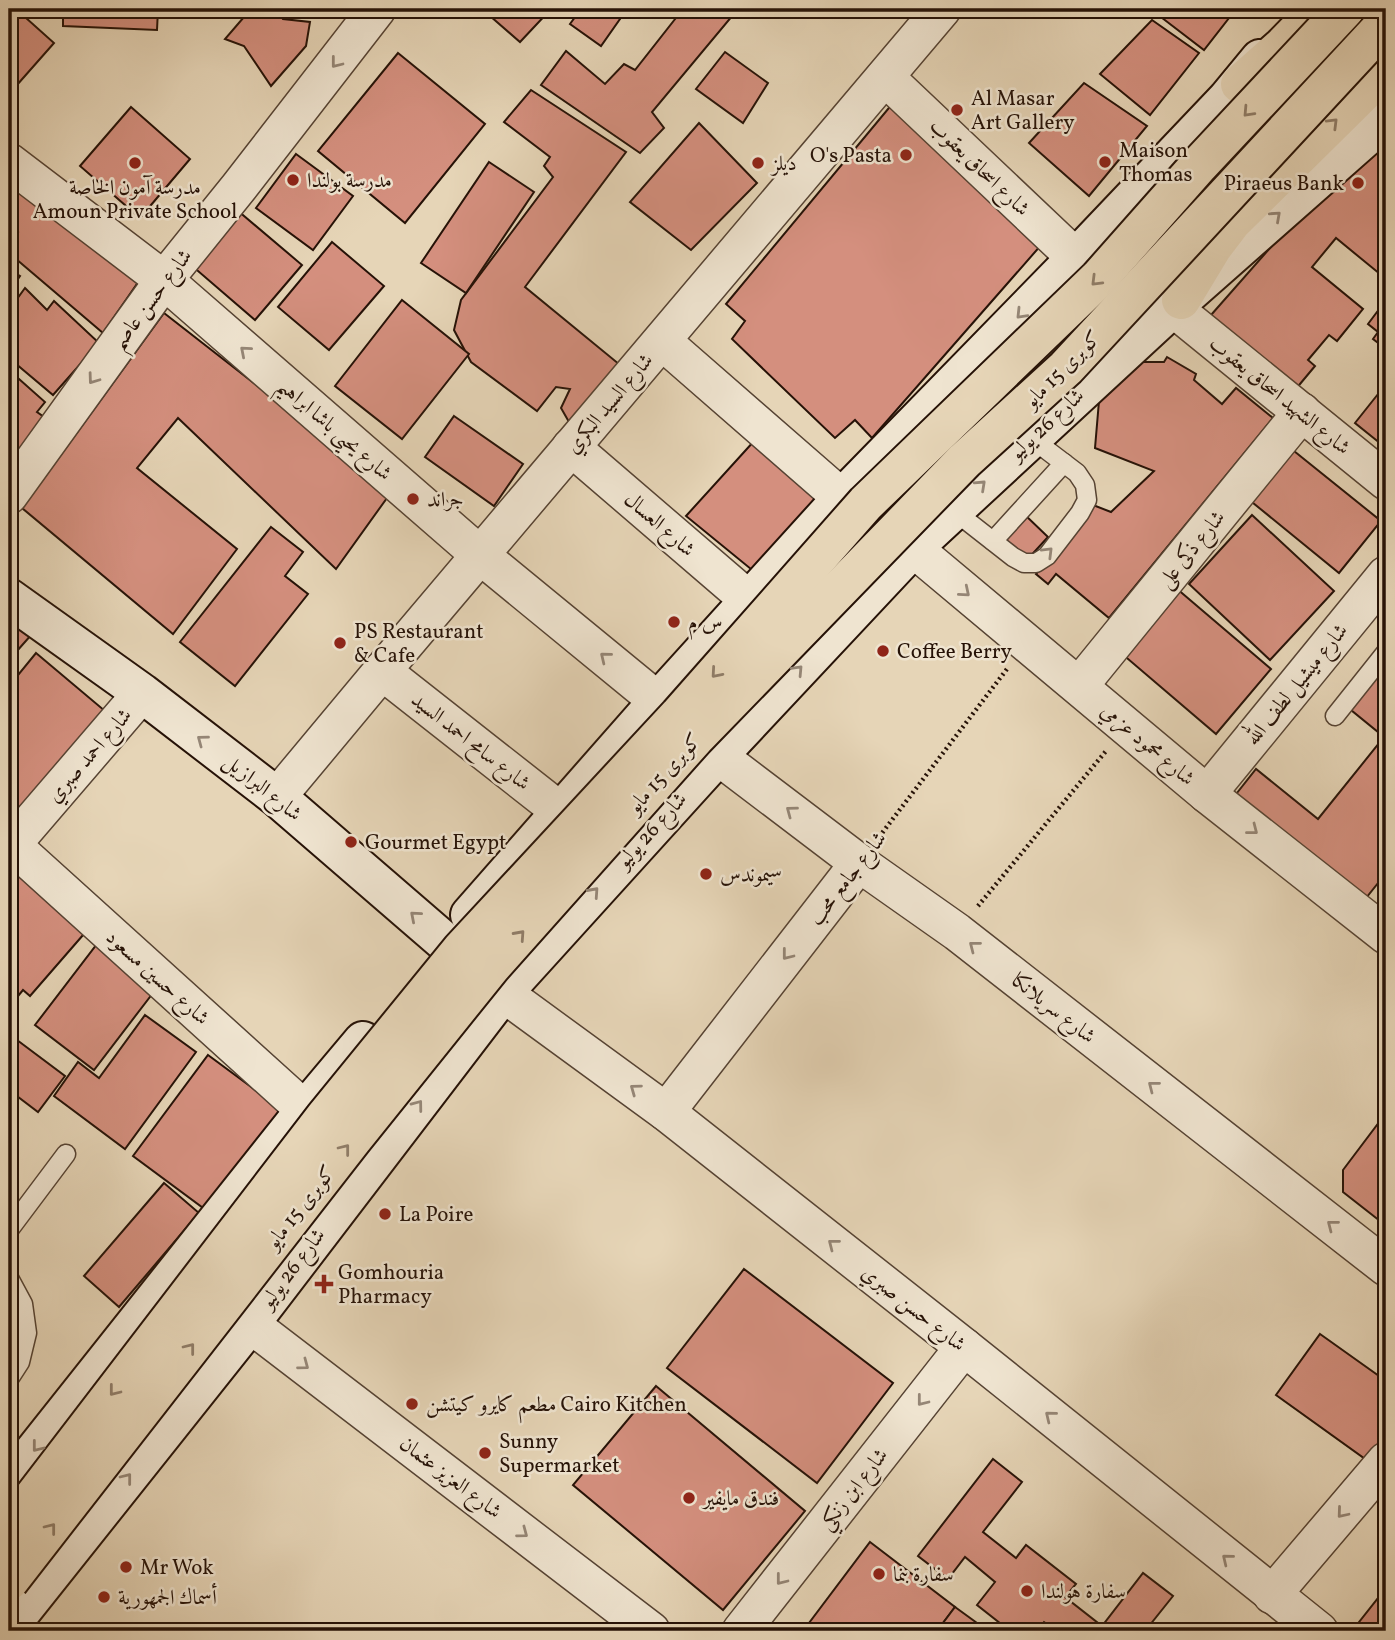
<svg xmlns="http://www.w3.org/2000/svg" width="1395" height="1640" font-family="Vollkorn,Amiri,serif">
<rect width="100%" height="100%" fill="#e6d5b7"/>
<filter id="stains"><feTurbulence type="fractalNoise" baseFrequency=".00286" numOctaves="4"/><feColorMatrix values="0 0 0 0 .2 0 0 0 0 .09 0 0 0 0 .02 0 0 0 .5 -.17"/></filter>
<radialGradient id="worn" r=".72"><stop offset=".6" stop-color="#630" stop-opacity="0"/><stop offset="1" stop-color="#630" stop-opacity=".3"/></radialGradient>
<g fill="#d48f7e" stroke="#261207" stroke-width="2">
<path d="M 9,9 L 16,9 L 54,43 L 9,94 Z"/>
<path d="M 63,9 L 158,9 L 157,30 L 63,26 Z"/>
<path d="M 245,9 L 275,9 L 283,19 L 310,22 L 306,46 L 271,86 L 244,46 L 225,39 L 244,17 Z"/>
<path d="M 482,9 L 551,9 L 520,42 Z"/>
<path d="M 581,9 L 627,9 L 601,46 L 570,24 Z"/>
<path d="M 683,9 L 738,9 L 652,112 L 664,128 L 640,153 L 541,85 L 566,51 L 605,84 L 624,64 L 635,70 Z"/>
<path d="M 1155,9 L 1236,9 L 1204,50 L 1153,11 Z"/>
<path d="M 1152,20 L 1199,53 L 1150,115 L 1100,74 Z"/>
<path d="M 725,52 L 768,83 L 743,123 L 696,89 Z"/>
<path d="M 398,53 L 485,124 L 405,223 L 318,151 Z"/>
<path d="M 1084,83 L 1147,126 L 1089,196 L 1029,143 Z"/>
<path d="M 531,90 L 626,152 L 525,287 L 625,369 L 573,429 L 561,408 L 570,389 L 556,387 L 537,411 L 471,362 L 454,330 L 461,300 L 553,177 L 544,166 L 550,157 L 504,122 Z"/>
<path d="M 893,103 L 1042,244 L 872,438 L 855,420 L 835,438 L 732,339 L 745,321 L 726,304 Z"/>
<path d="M 131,107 L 190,159 L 140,218 L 80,166 Z"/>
<path d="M 699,123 L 757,183 L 691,250 L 630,202 Z"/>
<path d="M 1386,137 L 1386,279 L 1336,238 L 1312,267 L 1363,309 L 1337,341 L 1329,335 L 1308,360 L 1315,366 L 1290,396 L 1204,323 L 1366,139 Z"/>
<path d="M 296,154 L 353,196 L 313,250 L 256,208 Z"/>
<path d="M 489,162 L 534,192 L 466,293 L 421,263 Z"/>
<path d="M 9,170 L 141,278 L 103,333 L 9,253 L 9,243 L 18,232 L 9,224 Z"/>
<path d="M 237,210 L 302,265 L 255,320 L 191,265 Z"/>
<path d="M 332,242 L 384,286 L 329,350 L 278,307 Z"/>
<path d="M 9,269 L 20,276 L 9,292 Z"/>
<path d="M 25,288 L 47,310 L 54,301 L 99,343 L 53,395 L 9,358 L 9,310 Z"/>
<path d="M 402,300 L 469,354 L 402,439 L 335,386 Z"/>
<path d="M 1386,300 L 1386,349 L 1373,339 L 1378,332 L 1368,324 Z"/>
<path d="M 164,313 L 392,491 L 336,569 L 178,418 L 137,468 L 237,549 L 173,634 L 22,508 Z"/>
<path d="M 1167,357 L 1196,374 L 1194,380 L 1222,404 L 1236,388 L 1273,418 L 1109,618 L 1056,574 L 1048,584 L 1036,574 L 1093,505 L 1111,512 L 1154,471 L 1095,448 L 1099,401 L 1134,362 L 1164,362 Z"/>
<path d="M 19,379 L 45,402 L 37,412 L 54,424 L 9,479 L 9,392 Z"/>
<path d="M 1386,384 L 1386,448 L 1355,423 Z"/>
<path d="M 454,416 L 523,464 L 494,506 L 425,457 Z"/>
<path d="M 755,440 L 824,502 L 757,574 L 686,516 Z"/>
<path d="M 1289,447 L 1381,521 L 1339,573 L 1247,498 Z"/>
<path d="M 1023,513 L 1048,537 L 1026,561 L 1000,537 Z"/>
<path d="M 1252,515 L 1334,591 L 1270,660 L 1189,584 Z"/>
<path d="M 271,527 L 303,552 L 285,576 L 308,594 L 235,686 L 180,642 Z"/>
<path d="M 1176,588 L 1271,669 L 1216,734 L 1121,653 Z"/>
<path d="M 9,613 L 32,634 L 9,660 Z"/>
<path d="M 36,653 L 105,711 L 14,820 L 9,816 L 9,686 Z"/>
<path d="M 1386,665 L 1386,873 L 1362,903 L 1233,798 L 1256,769 L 1318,819 L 1384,737 L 1351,710 Z"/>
<path d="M 15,863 L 90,927 L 30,996 L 23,990 L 9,1007 L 9,870 Z"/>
<path d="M 97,944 L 156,989 L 94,1070 L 35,1025 Z"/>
<path d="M 145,1015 L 196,1052 L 125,1149 L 54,1096 L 78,1062 L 99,1078 Z"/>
<path d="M 9,1034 L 65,1076 L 38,1112 L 9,1090 Z"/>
<path d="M 208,1055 L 289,1115 L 214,1216 L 133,1156 Z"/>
<path d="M 1386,1113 L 1386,1216 L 1380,1221 L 1343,1192 L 1343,1170 Z"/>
<path d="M 164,1183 L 199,1213 L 119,1307 L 84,1276 Z"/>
<path d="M 744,1269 L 893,1383 L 817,1483 L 667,1368 Z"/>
<path d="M 1320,1334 L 1386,1381 L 1386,1436 L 1368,1461 L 1276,1395 Z"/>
<path d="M 656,1386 L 805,1511 L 723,1610 L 573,1485 Z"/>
<path d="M 993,1459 L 1022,1482 L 983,1532 L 1016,1558 L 1026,1545 L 1076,1584 L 1065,1597 L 1102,1626 L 1143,1573 L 1173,1596 L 1145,1631 L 1057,1631 L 1044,1622 L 1037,1631 L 1010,1631 L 977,1605 L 995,1582 L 965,1557 L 948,1579 L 918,1556 Z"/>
<path d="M 870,1542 L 955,1607 L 937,1631 L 803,1631 Z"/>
<path d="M 1386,1588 L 1386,1631 L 1352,1631 Z"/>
<path d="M 955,1607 L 988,1631 L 937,1631 Z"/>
</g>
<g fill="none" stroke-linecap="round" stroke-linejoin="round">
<g stroke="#564333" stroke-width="21">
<g id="lane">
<path d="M 953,510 L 1013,557 L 1024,563 L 1036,563 L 1047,556 L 1080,513 L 1087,500 L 1085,485 L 1077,473 L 1031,438"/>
<path d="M 993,541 L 1064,463"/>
<path d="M 1335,716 L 1386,652"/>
<path d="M 9,1230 L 66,1154"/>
<path d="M 9,1278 L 23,1304 L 27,1333 L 20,1362 L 9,1379"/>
</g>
</g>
<g stroke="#564333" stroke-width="40">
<g id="street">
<path d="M 885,77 L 1076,258"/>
<path d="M 9,162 L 164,280 L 480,555 L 658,701"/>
<path d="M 1173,308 L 1386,481"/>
<path d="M 662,341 L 842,498"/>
<path d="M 571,447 L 749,600"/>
<path d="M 9,495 L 164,280 L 239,187 L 377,9"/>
<path d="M 913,548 L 1207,794 L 1386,935"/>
<path d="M 382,671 L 560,811"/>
<path d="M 1079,686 L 1302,412"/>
<path d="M 718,756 L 859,863 L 957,932 L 1386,1267"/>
<path d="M 1207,794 L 1386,575"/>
<path d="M 277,797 L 382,671 L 942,9"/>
<path d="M 12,845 L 305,1110"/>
<path d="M 9,848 L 142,693"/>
<path d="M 503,993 L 666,1112 L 964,1347 L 1319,1631"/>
<path d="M 666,1112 L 859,863"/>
<path d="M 250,1324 L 651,1631"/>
<path d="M 1272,1595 L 1386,1461"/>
<path d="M 741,1631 L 964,1347"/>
</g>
</g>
<g stroke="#261207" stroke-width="42">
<g id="secondary">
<path d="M 9,598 L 142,693 L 277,797 L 483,975"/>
<path d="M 470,915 L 658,701 L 842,498 L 1076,258 L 1227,99 L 1260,59"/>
<path d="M 9,1483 L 305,1110 L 363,1041"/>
<path d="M 9,1627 L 250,1324 L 503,993 L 718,756 L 913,548 L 1181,300 L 1386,119"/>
</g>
</g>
<g stroke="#261207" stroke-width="42">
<g id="highway">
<path d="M 1240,84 L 1283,46 L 1319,9"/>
<path d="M 1181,300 L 1213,247 L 1232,222 L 1386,70"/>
</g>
</g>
<g stroke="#261207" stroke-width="4.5" stroke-dasharray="2 3.5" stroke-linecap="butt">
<path d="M 879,837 L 1007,669"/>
<path d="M 978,906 L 1106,751"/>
</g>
<use href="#lane" stroke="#efe4d0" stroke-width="18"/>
<use href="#street" stroke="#efe4d0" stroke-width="37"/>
<use href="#secondary" stroke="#efe4d0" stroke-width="38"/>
<use href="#highway" stroke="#e6d5b7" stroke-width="38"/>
<g stroke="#261207" stroke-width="42" stroke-linecap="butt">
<g id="highway-bridge">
<path d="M 9,1529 L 324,1118 L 461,950 L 679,715 L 866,503 L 1099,278 L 1199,165 L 1345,9"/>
<path d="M 9,1581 L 352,1140 L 491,967 L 695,738 L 964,461 L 1066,368 L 1386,23"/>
</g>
</g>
<use href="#highway-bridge" stroke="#e6d5b7" stroke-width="38"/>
</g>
<defs><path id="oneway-chevron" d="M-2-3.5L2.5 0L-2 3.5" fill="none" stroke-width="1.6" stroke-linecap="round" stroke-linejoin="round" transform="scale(1.75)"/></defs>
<g stroke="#958676">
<use href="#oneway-chevron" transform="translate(336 63) rotate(128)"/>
<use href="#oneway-chevron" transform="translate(1276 216) rotate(-42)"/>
<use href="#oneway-chevron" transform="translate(1021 314) rotate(134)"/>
<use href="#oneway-chevron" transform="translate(245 351) rotate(-139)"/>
<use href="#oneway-chevron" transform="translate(93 379) rotate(126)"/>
<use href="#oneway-chevron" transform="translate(981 485) rotate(-43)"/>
<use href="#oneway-chevron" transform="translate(1048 552) rotate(-45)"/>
<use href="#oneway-chevron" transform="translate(965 592) rotate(40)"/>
<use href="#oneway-chevron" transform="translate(605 657) rotate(-141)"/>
<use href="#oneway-chevron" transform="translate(798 670) rotate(-47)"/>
<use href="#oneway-chevron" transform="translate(202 740) rotate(-143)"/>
<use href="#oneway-chevron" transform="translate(791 811) rotate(-143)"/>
<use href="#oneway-chevron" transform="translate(1253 830) rotate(38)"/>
<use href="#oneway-chevron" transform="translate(594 892) rotate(-48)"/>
<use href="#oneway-chevron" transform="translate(415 916) rotate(-139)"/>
<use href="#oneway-chevron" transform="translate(974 946) rotate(-142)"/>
<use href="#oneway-chevron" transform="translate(787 955) rotate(128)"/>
<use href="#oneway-chevron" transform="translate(1153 1086) rotate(-142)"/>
<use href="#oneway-chevron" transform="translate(635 1089) rotate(-144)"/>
<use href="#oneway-chevron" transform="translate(418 1105) rotate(-53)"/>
<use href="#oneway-chevron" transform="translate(1332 1225) rotate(-142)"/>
<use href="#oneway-chevron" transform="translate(833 1244) rotate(-142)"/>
<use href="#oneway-chevron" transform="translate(304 1365) rotate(37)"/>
<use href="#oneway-chevron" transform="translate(922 1401) rotate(128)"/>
<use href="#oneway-chevron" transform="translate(1050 1416) rotate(-141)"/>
<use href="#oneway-chevron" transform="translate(37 1447) rotate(128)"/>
<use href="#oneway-chevron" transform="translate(127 1478) rotate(-52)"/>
<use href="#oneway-chevron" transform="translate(1342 1513) rotate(130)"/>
<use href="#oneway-chevron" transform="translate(523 1533) rotate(37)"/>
<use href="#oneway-chevron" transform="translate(1227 1559) rotate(-141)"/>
<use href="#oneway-chevron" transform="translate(781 1580) rotate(128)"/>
</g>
<g stroke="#907d68">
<use href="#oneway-chevron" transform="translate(1248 112) rotate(133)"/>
<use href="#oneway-chevron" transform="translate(1333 123) rotate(-45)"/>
<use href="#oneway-chevron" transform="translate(1096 281) rotate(135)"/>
<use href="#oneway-chevron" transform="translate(716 673) rotate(131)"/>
<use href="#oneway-chevron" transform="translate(520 935) rotate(-48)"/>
<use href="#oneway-chevron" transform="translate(345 1149) rotate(-52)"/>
<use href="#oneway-chevron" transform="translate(190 1348) rotate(-52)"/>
<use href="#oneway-chevron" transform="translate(114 1391) rotate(128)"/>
<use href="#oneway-chevron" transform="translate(51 1528) rotate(-52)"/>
</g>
<g fill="#8f2418" stroke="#efe4d0" stroke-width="2.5">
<circle cx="957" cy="110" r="7"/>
<circle cx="906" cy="155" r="7"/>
<circle cx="1105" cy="162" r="7"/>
<circle cx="135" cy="163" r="7"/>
<circle cx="758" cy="163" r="7"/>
<circle cx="293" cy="180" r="7"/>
<circle cx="1358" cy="183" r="7"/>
<circle cx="413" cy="499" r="7"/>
<circle cx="674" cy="622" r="7"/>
<circle cx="340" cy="643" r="7"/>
<circle cx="883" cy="651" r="7"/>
<circle cx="351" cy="842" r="7"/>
<circle cx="706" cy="874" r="7"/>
<circle cx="385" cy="1214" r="7"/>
<path d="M320.5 1273.5h7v7h7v7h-7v7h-7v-7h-7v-7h7z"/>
<circle cx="412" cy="1404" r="7"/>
<circle cx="485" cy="1453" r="7"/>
<circle cx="689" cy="1498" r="7"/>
<circle cx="126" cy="1567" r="7"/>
<circle cx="879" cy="1574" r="7"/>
<circle cx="1027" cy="1591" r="7"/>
<circle cx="104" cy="1597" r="7"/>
</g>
<g text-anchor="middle" stroke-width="5" stroke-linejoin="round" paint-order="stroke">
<g font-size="21" fill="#261207" stroke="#efe4d0" text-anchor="start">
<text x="971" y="105">Al Masar<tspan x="971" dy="24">Art Gallery</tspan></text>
<text x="1119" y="157">Maison<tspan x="1119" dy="24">Thomas</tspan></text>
<text x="892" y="162" text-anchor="end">O's Pasta</text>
<text x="772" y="170">ديلز</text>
<text x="307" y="187">مدرسة بولندا</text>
<text x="1344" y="190" text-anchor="end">Piraeus Bank</text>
<text x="135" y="194" text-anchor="middle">مدرسة آمون الخاصة<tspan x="135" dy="24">Amoun Private School</tspan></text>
<text x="427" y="506">جراند</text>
<text x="688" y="629">س م</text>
<text x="354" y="638">PS Restaurant<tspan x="354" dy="24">&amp; Cafe</tspan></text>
<text x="897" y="658">Coffee Berry</text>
<text x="365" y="849">Gourmet Egypt</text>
<text x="720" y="881">سيموندس</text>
<text x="399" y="1221">La Poire</text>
<text x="338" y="1279">Gomhouria<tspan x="338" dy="24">Pharmacy</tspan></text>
<text x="426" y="1411">مطعم كايرو كيتشن Cairo Kitchen</text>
<text x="499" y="1448">Sunny<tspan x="499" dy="24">Supermarket</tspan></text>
<text x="703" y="1505">فندق مايفير</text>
<text x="140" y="1574">Mr Wok</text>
<text x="893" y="1581">سفارة بنما</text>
<text x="1041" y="1598">سفارة هولندا</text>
<text x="118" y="1604">أسماك الجمهورية</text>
</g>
<g font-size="21" fill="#261207" stroke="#efe4d0">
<text transform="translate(980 167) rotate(44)" y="7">شارع اسحاق يعقوب</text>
<text transform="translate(151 299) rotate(-53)" y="7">شارع حسن عاصم</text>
<text transform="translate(1062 369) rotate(-45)" y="7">كوبرى 15 مايو</text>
<text transform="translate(1280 395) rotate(39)" y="7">شارع الشهيد اسحاق يعقوب</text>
<text transform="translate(609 403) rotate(-50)" y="7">شارع السيد البكري</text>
<text transform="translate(1046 424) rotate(-43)" y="7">شارع 26 يوليو</text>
<text transform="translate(335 429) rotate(41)" y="7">شارع يحيى باشا ابراهيم</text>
<text transform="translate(660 524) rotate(41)" y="7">شارع العسال</text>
<text transform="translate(1191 549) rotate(-51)" y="7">شارع ذكى على</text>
<text transform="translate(1296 684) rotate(-51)" y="7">شارع ميشيل لطف الله</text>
<text transform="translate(471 741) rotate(38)" y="7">شارع سامح احمد السيد</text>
<text transform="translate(1148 744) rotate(40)" y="7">شارع محمود عزمي</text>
<text transform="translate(89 755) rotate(-49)" y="7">شارع احمد صبري</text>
<text transform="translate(664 773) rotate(-48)" y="7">كوبرى 15 مايو</text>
<text transform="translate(263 787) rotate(39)" y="7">شارع البرازيل</text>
<text transform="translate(651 830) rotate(-48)" y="7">شارع 26 يوليو</text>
<text transform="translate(847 878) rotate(-52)" y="7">شارع جامع محب</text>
<text transform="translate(158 977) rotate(42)" y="7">شارع حسين مسعود</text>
<text transform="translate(1054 1008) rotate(38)" y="7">شارع سريلانكا</text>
<text transform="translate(300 1207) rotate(-52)" y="7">كوبرى 15 مايو</text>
<text transform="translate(292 1268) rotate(-53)" y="7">شارع 26 يوليو</text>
<text transform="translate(914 1308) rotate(38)" y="7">شارع حسن صبري</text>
<text transform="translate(451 1477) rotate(37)" y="7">شارع العزيز عثمان</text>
<text transform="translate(853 1489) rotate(-52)" y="7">شارع ابن زنكي</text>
</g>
</g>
<rect width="1395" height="1640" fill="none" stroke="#e6d5b7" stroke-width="35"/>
<rect x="10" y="10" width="1374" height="1619" fill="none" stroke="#261207" stroke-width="3.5"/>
<rect x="18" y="18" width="1360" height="1605" fill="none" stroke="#261207" stroke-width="2"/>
<rect width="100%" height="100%" filter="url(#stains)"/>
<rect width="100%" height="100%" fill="url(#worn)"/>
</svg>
